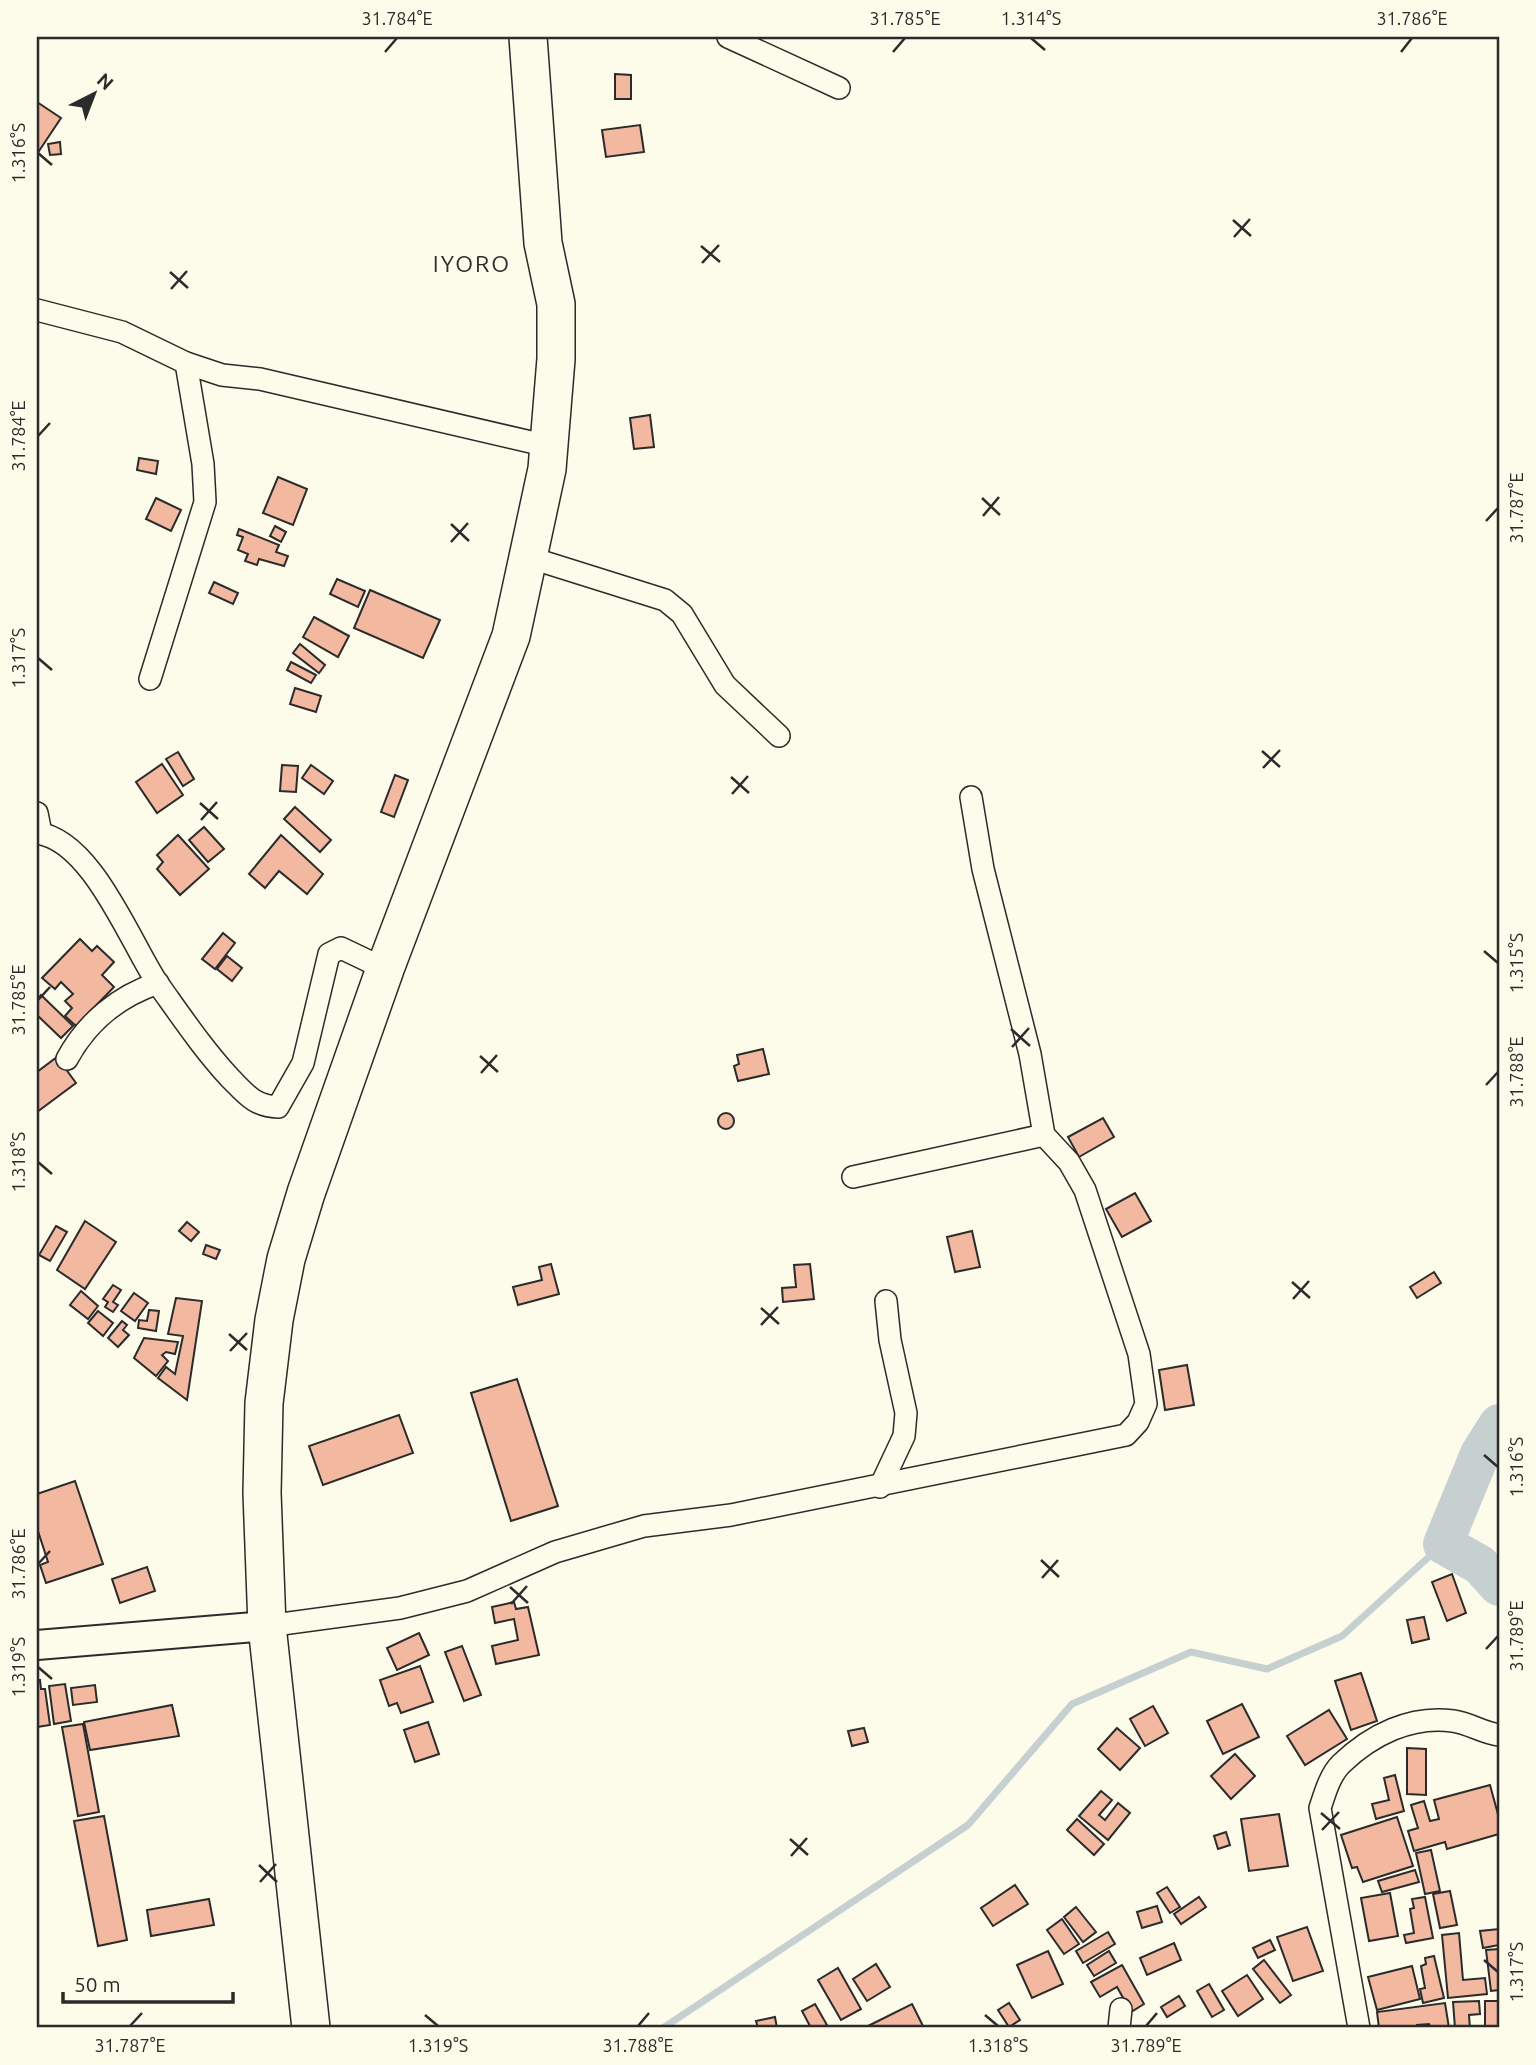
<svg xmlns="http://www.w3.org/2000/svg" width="1536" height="2065" font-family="Ubuntu,sans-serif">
<rect width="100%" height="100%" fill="#fdfbea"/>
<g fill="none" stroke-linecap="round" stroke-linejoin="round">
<path stroke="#c7d0d0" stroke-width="7" d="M 663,2028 L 968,1825 L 1072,1704 L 1191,1652 L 1267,1669 L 1342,1636 L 1443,1544"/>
<path stroke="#c7d0d0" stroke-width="40" d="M 1499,1424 L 1480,1454 L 1443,1544 L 1480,1565 L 1499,1586"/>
</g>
<g fill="#f2b8a0" stroke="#2b2b2b" stroke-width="2">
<path d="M 615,74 L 631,75 L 631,99 L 615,99 Z"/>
<path d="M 37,102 L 61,118 L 37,154 Z"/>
<path d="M 640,125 L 644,152 L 606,157 L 602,130 Z"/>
<path d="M 60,142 L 61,154 L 50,155 L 48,144 Z"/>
<path d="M 650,415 L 654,447 L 634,449 L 630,418 Z"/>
<path d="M 139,458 L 158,461 L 156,474 L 137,470 Z"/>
<path d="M 278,477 L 307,489 L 293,525 L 263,513 Z"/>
<path d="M 156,498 L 181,510 L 171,531 L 146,519 Z"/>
<path d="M 275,526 L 286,532 L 281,542 L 270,536 Z"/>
<path d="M 239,529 L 279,545 L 276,552 L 288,556 L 284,566 L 259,559 L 257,565 L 245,561 L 248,554 L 238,550 L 243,537 L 237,535 Z"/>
<path d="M 337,579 L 365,591 L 358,607 L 330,594 Z"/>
<path d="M 214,582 L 238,593 L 233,604 L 209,593 Z"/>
<path d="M 370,590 L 440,620 L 423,658 L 354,628 Z"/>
<path d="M 314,617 L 349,636 L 338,657 L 303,637 Z"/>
<path d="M 300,644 L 325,665 L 319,673 L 293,653 Z"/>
<path d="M 291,662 L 316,675 L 311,683 L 287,670 Z"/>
<path d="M 295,688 L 321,696 L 316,712 L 290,704 Z"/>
<path d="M 178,752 L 194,779 L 183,786 L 166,759 Z"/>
<path d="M 162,764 L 183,795 L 157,813 L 136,782 Z"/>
<path d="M 282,765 L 298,766 L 296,792 L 280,791 Z"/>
<path d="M 311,765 L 333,781 L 324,794 L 302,778 Z"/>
<path d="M 395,775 L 408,780 L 394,817 L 381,812 Z"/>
<path d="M 295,807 L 331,840 L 320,852 L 284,819 Z"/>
<path d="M 204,827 L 224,849 L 208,862 L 189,840 Z"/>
<path d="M 178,835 L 209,869 L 180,895 L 157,869 L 163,862 L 157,855 Z"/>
<path d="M 281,835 L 323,874 L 307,894 L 279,871 L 265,888 L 249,874 Z"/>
<path d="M 223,933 L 235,943 L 215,969 L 202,959 Z"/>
<path d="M 80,939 L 92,951 L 97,946 L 114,962 L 102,975 L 114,987 L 76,1026 L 65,1016 L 72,1008 L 65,1001 L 73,994 L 61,982 L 55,989 L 42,978 Z"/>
<path d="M 227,956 L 242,968 L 232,981 L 217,969 Z"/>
<path d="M 41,995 L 73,1026 L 61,1038 L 37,1015 L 37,1000 Z"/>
<path d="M 763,1049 L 769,1074 L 738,1081 L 734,1066 L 739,1064 L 737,1055 Z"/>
<path d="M 57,1057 L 76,1083 L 37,1112 L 37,1072 Z"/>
<circle cx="726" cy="1121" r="8"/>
<path d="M 1103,1118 L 1114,1137 L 1079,1157 L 1068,1137 Z"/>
<path d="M 1135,1193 L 1151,1221 L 1122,1237 L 1106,1209 Z"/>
<path d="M 85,1221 L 116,1242 L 85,1289 L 57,1270 Z"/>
<path d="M 187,1222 L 199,1232 L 191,1241 L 179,1231 Z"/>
<path d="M 56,1226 L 67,1232 L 50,1261 L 39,1255 Z"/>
<path d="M 972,1231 L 980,1267 L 955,1272 L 947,1237 Z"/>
<path d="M 206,1245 L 220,1250 L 216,1259 L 203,1254 Z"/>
<path d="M 551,1264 L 559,1294 L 518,1305 L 513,1287 L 542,1280 L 539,1267 Z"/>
<path d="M 810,1264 L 814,1299 L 783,1302 L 782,1288 L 796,1287 L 794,1265 Z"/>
<path d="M 1434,1272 L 1441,1283 L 1417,1298 L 1410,1287 Z"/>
<path d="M 113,1285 L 121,1290 L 113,1302 L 118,1305 L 113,1312 L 105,1307 L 108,1302 L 103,1299 Z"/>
<path d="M 81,1291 L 98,1306 L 88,1319 L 70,1305 Z"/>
<path d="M 134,1293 L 148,1303 L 135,1321 L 121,1311 Z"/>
<path d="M 176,1298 L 202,1301 L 187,1400 L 158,1378 L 166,1367 L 175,1374 L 183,1336 L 168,1334 Z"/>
<path d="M 149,1310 L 159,1311 L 156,1331 L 138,1328 L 139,1320 L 147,1321 Z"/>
<path d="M 98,1311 L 113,1323 L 103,1336 L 88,1323 Z"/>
<path d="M 122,1321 L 127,1325 L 123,1330 L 129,1335 L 118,1347 L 108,1338 Z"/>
<path d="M 144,1338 L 178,1342 L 175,1354 L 166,1352 L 162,1355 L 168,1361 L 156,1376 L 134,1358 Z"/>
<path d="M 1187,1365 L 1194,1405 L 1165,1410 L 1159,1370 Z"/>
<path d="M 517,1379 L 558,1506 L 511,1521 L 471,1393 Z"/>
<path d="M 399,1415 L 413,1453 L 323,1485 L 309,1446 Z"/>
<path d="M 75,1481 L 103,1564 L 46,1583 L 40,1565 L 48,1562 L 37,1528 L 37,1494 Z"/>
<path d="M 147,1567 L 155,1591 L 120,1603 L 112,1579 Z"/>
<path d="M 1452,1574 L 1466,1613 L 1447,1621 L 1432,1582 Z"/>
<path d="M 514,1602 L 516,1609 L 528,1607 L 539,1655 L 496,1664 L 492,1646 L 518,1640 L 514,1619 L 495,1623 L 492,1607 Z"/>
<path d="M 1424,1617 L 1429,1639 L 1412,1643 L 1407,1620 Z"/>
<path d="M 419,1633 L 429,1655 L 397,1670 L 387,1648 Z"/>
<path d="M 462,1646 L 481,1695 L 464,1701 L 445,1652 Z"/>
<path d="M 420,1666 L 433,1702 L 401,1713 L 397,1703 L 389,1706 L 380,1680 Z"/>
<path d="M 1361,1673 L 1377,1721 L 1351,1730 L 1335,1681 Z"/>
<path d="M 37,1680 L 40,1680 L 41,1689 L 45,1689 L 50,1725 L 37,1727 Z"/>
<path d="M 65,1684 L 71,1721 L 54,1724 L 49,1686 Z"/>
<path d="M 95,1685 L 97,1702 L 73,1705 L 71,1688 Z"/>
<path d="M 1242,1704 L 1259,1737 L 1223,1754 L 1207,1721 Z"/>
<path d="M 172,1705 L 179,1736 L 90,1750 L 84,1722 Z"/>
<path d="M 1153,1706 L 1168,1733 L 1145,1746 L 1130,1719 Z"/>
<path d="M 1329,1710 L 1347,1739 L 1305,1765 L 1287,1736 Z"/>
<path d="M 428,1722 L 439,1754 L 415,1762 L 404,1730 Z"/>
<path d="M 83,1724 L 99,1812 L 78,1816 L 62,1727 Z"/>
<path d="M 864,1728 L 868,1742 L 852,1746 L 848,1731 Z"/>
<path d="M 1117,1728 L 1140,1748 L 1120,1770 L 1098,1749 Z"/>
<path d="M 1407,1748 L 1426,1749 L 1426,1795 L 1407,1794 Z"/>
<path d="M 1235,1754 L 1255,1776 L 1231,1799 L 1211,1776 Z"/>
<path d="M 1395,1775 L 1404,1811 L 1376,1819 L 1372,1804 L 1389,1800 L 1384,1778 Z"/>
<path d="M 1490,1785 L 1499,1818 L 1499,1834 L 1447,1849 L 1445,1842 L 1414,1851 L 1408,1831 L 1418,1828 L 1411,1805 L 1424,1801 L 1430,1821 L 1439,1819 L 1434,1800 Z"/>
<path d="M 1101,1791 L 1112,1800 L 1099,1815 L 1105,1820 L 1118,1803 L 1130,1813 L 1108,1840 L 1079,1816 Z"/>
<path d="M 1279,1814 L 1288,1866 L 1249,1871 L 1241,1819 Z"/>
<path d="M 104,1816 L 127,1940 L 98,1946 L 74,1821 Z"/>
<path d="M 1397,1817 L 1413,1866 L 1363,1882 L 1357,1867 L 1352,1868 L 1341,1835 Z"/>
<path d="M 1077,1819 L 1104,1844 L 1094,1855 L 1067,1830 Z"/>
<path d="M 1226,1832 L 1230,1845 L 1218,1849 L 1214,1836 Z"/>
<path d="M 1431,1850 L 1440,1891 L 1425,1894 L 1416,1853 Z"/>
<path d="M 1415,1870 L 1419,1882 L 1382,1892 L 1378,1881 Z"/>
<path d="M 1015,1885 L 1028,1904 L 993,1926 L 981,1908 Z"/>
<path d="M 1167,1887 L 1180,1907 L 1170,1913 L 1157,1893 Z"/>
<path d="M 1450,1891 L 1457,1925 L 1440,1928 L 1433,1894 Z"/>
<path d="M 1390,1893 L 1398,1936 L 1369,1941 L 1361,1898 Z"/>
<path d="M 1199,1897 L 1206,1907 L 1181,1924 L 1174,1914 Z"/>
<path d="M 1425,1897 L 1433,1938 L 1406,1943 L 1404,1935 L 1414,1933 L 1410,1909 L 1414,1908 L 1412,1899 Z"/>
<path d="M 209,1899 L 214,1925 L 151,1936 L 147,1910 Z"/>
<path d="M 1157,1906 L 1162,1922 L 1142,1928 L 1137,1912 Z"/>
<path d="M 1076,1907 L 1096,1932 L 1083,1942 L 1064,1917 Z"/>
<path d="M 1062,1919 L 1079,1944 L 1064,1954 L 1047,1930 Z"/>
<path d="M 1307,1927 L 1323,1971 L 1293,1981 L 1277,1937 Z"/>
<path d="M 1499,1929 L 1499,1945 L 1483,1948 L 1480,1931 Z"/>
<path d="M 1108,1932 L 1115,1944 L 1083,1963 L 1076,1951 Z"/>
<path d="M 1459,1933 L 1463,1980 L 1485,1978 L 1487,1994 L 1448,1998 L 1442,1935 Z"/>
<path d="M 1270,1940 L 1275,1950 L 1258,1958 L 1253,1948 Z"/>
<path d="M 1174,1943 L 1181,1960 L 1147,1975 L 1140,1958 Z"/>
<path d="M 1499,1949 L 1499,1990 L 1491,1991 L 1486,1950 Z"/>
<path d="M 1048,1951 L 1063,1984 L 1032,1998 L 1017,1965 Z"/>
<path d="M 1109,1951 L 1116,1963 L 1094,1976 L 1087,1965 Z"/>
<path d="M 1434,1956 L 1444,1998 L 1423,2003 L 1420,1989 L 1425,1988 L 1421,1966 L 1426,1964 L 1425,1958 Z"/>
<path d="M 1264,1960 L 1291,1995 L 1280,2003 L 1253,1969 Z"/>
<path d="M 876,1964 L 890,1987 L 867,2001 L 853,1979 Z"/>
<path d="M 1122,1965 L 1144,2004 L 1131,2012 L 1117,1987 L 1100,1997 L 1091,1982 Z"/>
<path d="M 1412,1966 L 1420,1999 L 1377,2010 L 1368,1977 Z"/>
<path d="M 838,1968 L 861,2009 L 841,2020 L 818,1980 Z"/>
<path d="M 1247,1975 L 1263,1999 L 1238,2016 L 1222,1991 Z"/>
<path d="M 1209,1984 L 1224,2010 L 1212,2017 L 1197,1991 Z"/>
<path d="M 1179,1996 L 1185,2006 L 1167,2017 L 1161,2007 Z"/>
<path d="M 1479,2001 L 1480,2014 L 1469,2015 L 1470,2028 L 1455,2028 L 1453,2002 Z"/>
<rect x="1485" y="2001" width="14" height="27"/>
<path d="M 1009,2003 L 1020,2020 L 1009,2027 L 998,2010 Z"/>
<path d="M 1445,2003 L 1449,2028 L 1430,2028 L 1429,2024 L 1417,2025 L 1417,2028 L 1379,2028 L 1377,2012 Z"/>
<path d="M 815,2004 L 827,2025 L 821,2028 L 811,2028 L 802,2011 Z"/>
<path d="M 912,2004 L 924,2028 L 864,2028 Z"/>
<path d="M 775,2017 L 777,2028 L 758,2028 L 756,2021 Z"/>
</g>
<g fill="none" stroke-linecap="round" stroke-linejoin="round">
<g stroke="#2b2b2b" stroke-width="24">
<g id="street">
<path d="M 728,37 L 839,88"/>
<path d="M 37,310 L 122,332 L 186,363 L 222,375 L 260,379 L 548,446"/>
<path d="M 528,557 L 665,600 L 682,614 L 725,685 L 779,736"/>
<path d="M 150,679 L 205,502 L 203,464 L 186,363"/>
<path d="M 37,813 L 41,833"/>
<path d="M 37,833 C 92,840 130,942 158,984 C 181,1016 203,1049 230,1078 C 246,1094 254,1106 278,1107 L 303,1063 L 329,954 L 341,948 L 385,969"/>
<path d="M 67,1059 C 87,1022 119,996 158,983"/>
<path d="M 853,1177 L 1044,1135"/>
<path d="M 880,1487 L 904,1436 L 906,1413 L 890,1340 L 886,1301"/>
<path d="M 267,1626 L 400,1608 L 467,1591 L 555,1552 L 644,1526 L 731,1515 L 1126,1435 L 1138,1422 L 1146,1404 L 1139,1354 L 1085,1190 L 1069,1162 L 1044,1135 L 1030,1054 L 983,869 L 971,797"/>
<path d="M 1119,2028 L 1121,2009"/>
<path d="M 1359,2028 L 1320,1808 C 1325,1793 1330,1775 1341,1764 C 1371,1735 1411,1715 1453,1721 C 1469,1723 1483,1733 1499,1735"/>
</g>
</g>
<g stroke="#2b2b2b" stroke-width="32">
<path id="secondary" d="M 37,1645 L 267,1626"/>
</g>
<g stroke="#2b2b2b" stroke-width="40">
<path id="highway" d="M 311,2028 L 267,1626 L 262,1493 L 264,1403 L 274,1320 L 286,1259 L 306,1193 L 385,969 L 511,636 L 547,469 L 556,359 L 556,304 L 543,243 L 528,37"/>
</g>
<use href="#street" stroke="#fdfbea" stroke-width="21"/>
<use href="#secondary" stroke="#fdfbea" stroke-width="28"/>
<use href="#highway" stroke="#fdfbea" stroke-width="37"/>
</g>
<path fill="none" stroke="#2b2b2b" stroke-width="2.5" d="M 1031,38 L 1045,50M 385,52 L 397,38M 893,52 L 905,38M 1401,52 L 1412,38M 38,153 L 52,165M 1233,220 L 1251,236M 1234,237 L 1250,219M 701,246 L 720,262M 702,263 L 719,245M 170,272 L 188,288M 171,289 L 187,271M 38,436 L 50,423M 982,498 L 1000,515M 983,516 L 999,497M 1486,521 L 1498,508M 451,524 L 469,541M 451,542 L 468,523M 38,658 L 52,670M 1262,751 L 1280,767M 1263,768 L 1280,750M 731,777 L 749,793M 732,794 L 748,776M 200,803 L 218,819M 201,820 L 217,802M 1484,951 L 1498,963M 38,1000 L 50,987M 1011,1029 L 1030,1046M 1012,1047 L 1029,1028M 480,1056 L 498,1072M 481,1073 L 497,1055M 1486,1085 L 1498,1072M 38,1162 L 52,1174M 1292,1282 L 1310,1298M 1293,1299 L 1309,1281M 761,1308 L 779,1324M 761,1325 L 778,1307M 229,1334 L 247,1350M 230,1351 L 247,1333M 1484,1455 L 1498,1467M 1041,1560 L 1059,1577M 38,1564 L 50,1551M 1042,1578 L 1058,1560M 510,1587 L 528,1603M 511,1604 L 527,1586M 1486,1649 L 1498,1636M 38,1667 L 52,1679M 1321,1813 L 1340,1829M 1322,1830 L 1339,1812M 790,1839 L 808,1855M 791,1856 L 807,1838M 259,1865 L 277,1882M 260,1882 L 276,1864M 1484,1960 L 1498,1972M 425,2015 L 438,2026M 985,2015 L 998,2026M 130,2026 L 142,2013M 638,2026 L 649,2013M 1146,2026 L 1157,2013"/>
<g text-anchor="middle" stroke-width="5" stroke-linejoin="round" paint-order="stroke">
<g font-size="23" letter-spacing="2" fill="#2b2b2b" stroke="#fdfbea">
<text x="472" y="272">IYORO</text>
</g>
</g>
<rect width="1536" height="2065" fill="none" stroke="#fdfbea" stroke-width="77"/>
<g transform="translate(94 94) rotate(42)" stroke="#fdfbea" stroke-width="5" paint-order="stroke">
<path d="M0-5L12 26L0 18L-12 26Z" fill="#2b2b2b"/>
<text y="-10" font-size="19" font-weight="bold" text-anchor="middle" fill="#2b2b2b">N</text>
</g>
<path d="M63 1992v10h170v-10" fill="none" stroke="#2b2b2b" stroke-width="3.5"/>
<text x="74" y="1992" font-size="21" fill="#2b2b2b" stroke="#fdfbea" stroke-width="5" paint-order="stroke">50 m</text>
<rect x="38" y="38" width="1460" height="1988" fill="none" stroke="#2b2b2b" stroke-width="2.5"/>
<g font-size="18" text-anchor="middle" fill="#2b2b2b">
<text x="397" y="25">31.784°E</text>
<text x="905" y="25">31.785°E</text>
<text x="1031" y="25">1.314°S</text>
<text x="1412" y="25">31.786°E</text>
<text transform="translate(19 153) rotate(-90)" y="6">1.316°S</text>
<text transform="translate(19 436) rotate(-90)" y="6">31.784°E</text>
<text transform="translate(1517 508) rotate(-90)" y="6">31.787°E</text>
<text transform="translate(19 658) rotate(-90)" y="6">1.317°S</text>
<text transform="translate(1517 963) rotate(-90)" y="6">1.315°S</text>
<text transform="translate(19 1000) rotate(-90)" y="6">31.785°E</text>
<text transform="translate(1517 1072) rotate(-90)" y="6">31.788°E</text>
<text transform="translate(19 1162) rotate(-90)" y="6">1.318°S</text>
<text transform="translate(1517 1467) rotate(-90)" y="6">1.316°S</text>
<text transform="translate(19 1564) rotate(-90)" y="6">31.786°E</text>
<text transform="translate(1517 1636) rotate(-90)" y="6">31.789°E</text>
<text transform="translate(19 1667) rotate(-90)" y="6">1.319°S</text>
<text transform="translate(1517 1972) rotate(-90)" y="6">1.317°S</text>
<text x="130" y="2052">31.787°E</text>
<text x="438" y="2052">1.319°S</text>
<text x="638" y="2052">31.788°E</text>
<text x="998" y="2052">1.318°S</text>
<text x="1146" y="2052">31.789°E</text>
</g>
</svg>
